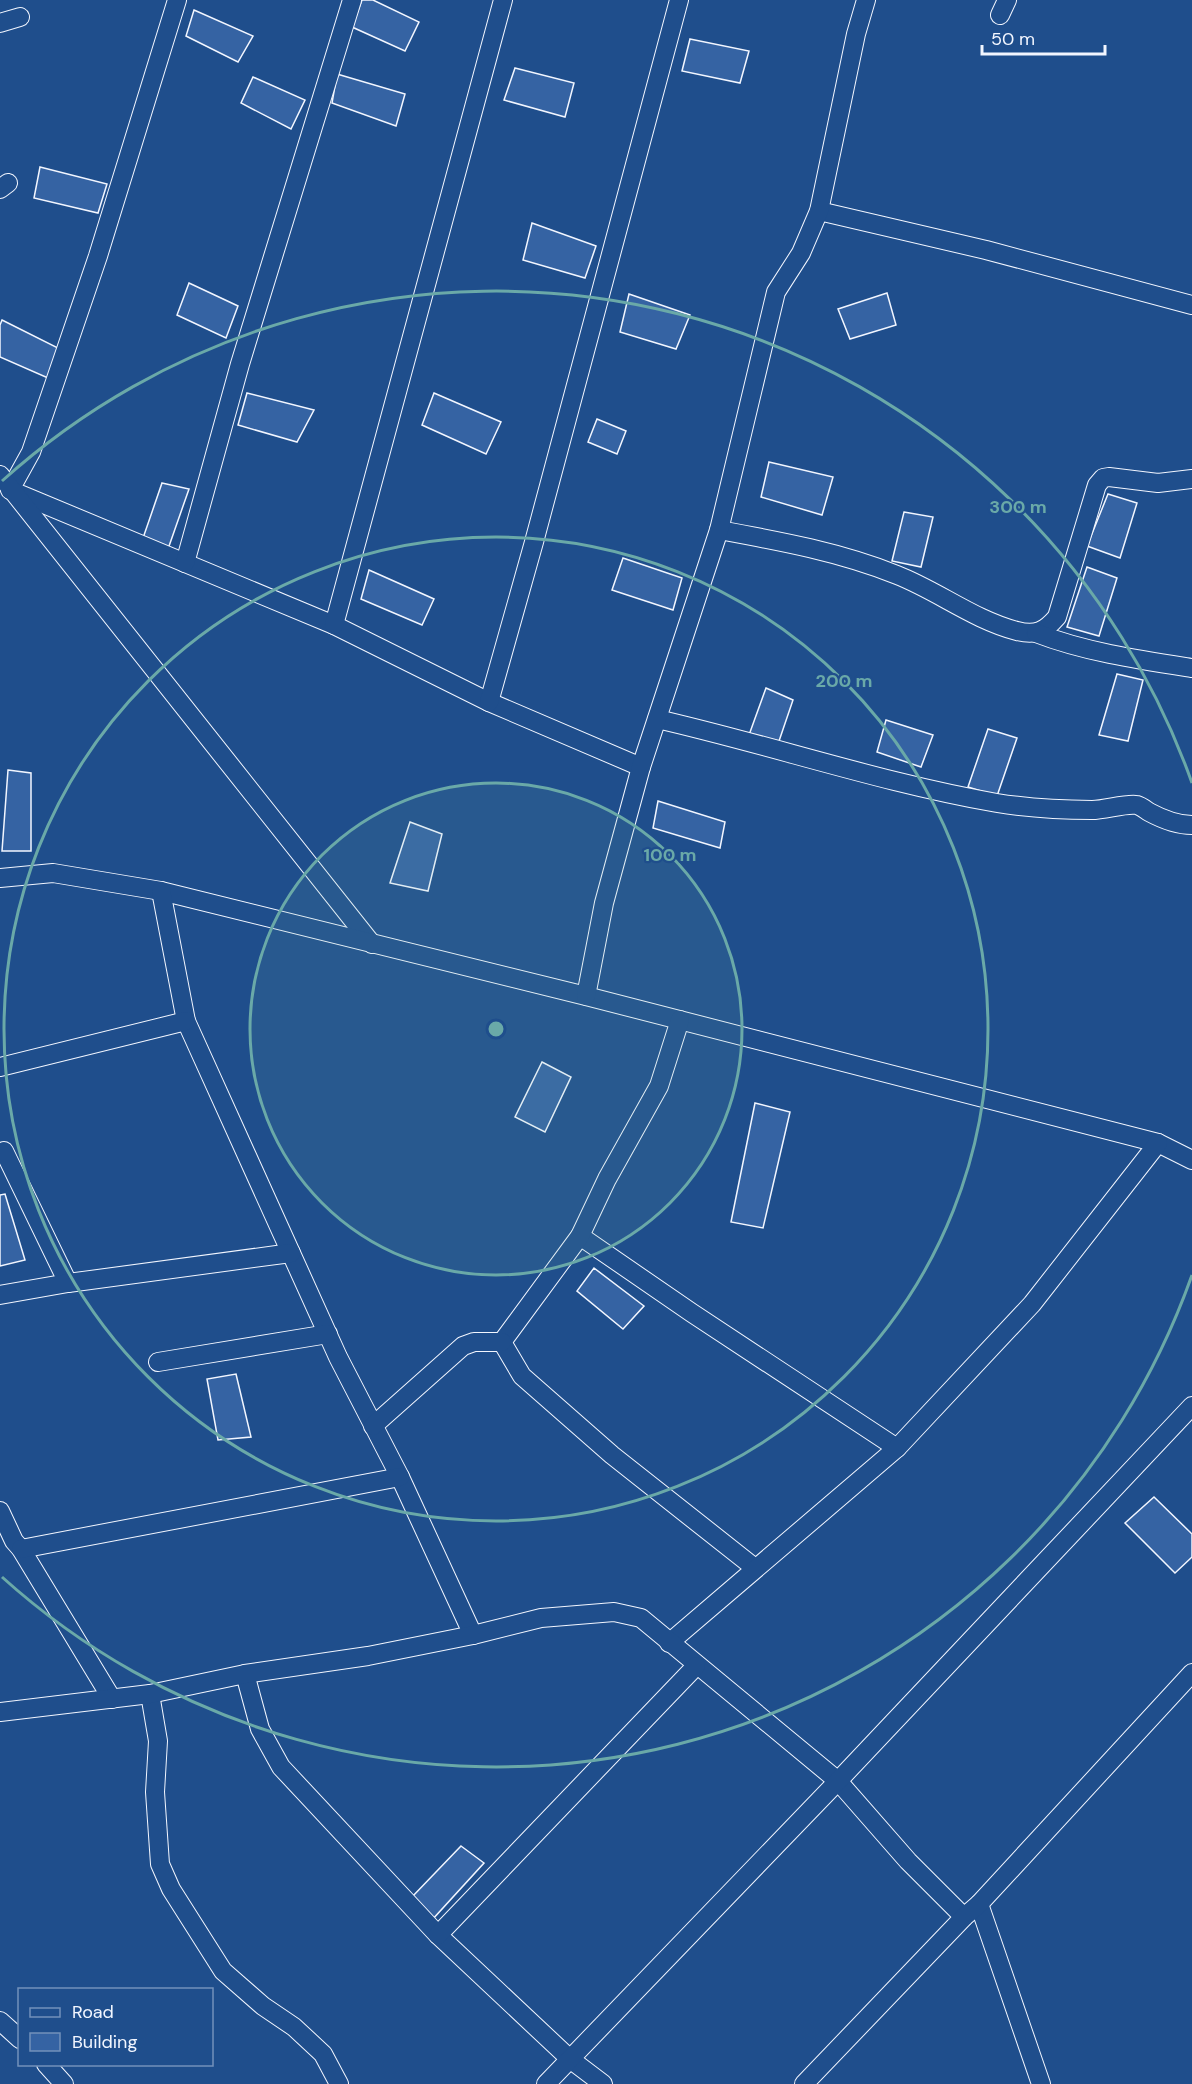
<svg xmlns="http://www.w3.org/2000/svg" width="1192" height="2084" font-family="'DM Sans',sans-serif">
<rect width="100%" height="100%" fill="#1f4e8c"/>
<g fill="#3563a3" stroke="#f2f6ff" stroke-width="1.5">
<path d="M 362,0 L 373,0 L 419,22 L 405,51 L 352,27 Z"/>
<path d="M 194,10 L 253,36 L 238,62 L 186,36 Z"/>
<path d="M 690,39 L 749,51 L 740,83 L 682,71 Z"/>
<path d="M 515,68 L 574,83 L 565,117 L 504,100 Z"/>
<path d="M 337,74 L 405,94 L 396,126 L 332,103 Z"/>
<path d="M 253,77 L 305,100 L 291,129 L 241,103 Z"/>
<path d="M 40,167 L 107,184 L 98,213 L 34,198 Z"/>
<path d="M 532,223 L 596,246 L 585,278 L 523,260 Z"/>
<path d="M 189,283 L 238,306 L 226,338 L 177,315 Z"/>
<path d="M 887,293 L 896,325 L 850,339 L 838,309 Z"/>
<path d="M 629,294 L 690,315 L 676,349 L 620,332 Z"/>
<path d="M 2,320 L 60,349 L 48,378 L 0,357 L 0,325 Z"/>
<path d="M 247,393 L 314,410 L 297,442 L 238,425 Z"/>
<path d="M 434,393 L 501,422 L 486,454 L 422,425 Z"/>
<path d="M 597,419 L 626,431 L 617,454 L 588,442 Z"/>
<path d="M 769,462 L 833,477 L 822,515 L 761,497 Z"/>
<path d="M 162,483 L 189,489 L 168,549 L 142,541 Z"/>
<path d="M 1108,494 L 1137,503 L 1120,558 L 1087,546 Z"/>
<path d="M 904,512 L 933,517 L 921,567 L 892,561 Z"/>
<path d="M 623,558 L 682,578 L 673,610 L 612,590 Z"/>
<path d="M 1087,567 L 1117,578 L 1099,636 L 1067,627 Z"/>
<path d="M 369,570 L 434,599 L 422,625 L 361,599 Z"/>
<path d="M 1117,674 L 1143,680 L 1128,741 L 1099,735 Z"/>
<path d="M 766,688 L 793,700 L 778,744 L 749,735 Z"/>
<path d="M 886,720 L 933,735 L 921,767 L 877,752 Z"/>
<path d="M 988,729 L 1017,738 L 997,796 L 968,787 Z"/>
<path d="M 8,770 L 31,773 L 31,851 L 2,851 Z"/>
<path d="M 658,801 L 725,822 L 720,848 L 653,828 Z"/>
<path d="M 410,822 L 442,834 L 428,891 L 390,883 Z"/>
<path d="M 542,1062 L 571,1077 L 545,1132 L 515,1117 Z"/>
<path d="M 755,1103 L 790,1112 L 763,1228 L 731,1222 Z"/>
<path d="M 5,1194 L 25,1260 L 0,1266 L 0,1195 Z"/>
<path d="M 594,1268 L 644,1306 L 623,1329 L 577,1291 Z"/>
<path d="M 236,1374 L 251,1437 L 218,1440 L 207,1379 Z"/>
<path d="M 1154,1497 L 1192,1534 L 1192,1557 L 1175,1573 L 1125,1523 Z"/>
<path d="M 461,1846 L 484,1863 L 431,1921 L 411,1898 Z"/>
</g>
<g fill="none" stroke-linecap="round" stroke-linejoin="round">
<g stroke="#f2f6ff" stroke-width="20">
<g id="minor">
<path d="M 177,0 L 98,256 L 31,452 L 10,490 L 334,625 L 489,702 L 641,767"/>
<path d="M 1000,15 L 1007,0"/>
<path d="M 0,23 L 20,17"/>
<path d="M 0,189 L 8,183"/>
<path d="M 819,211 L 986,250 L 1192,305"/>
<path d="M 0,475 L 372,944"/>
<path d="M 719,530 C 779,541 840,552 897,575 C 938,591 974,620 1017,631 C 1036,636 1045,631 1057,617 L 1097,485 L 1103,478 L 1109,477 L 1158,483 L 1192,479"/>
<path d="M 185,563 L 240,364 L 352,0"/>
<path d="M 334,625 L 503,0"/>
<path d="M 1036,633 C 1085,652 1140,660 1192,668"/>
<path d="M 489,702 L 534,542 L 679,0"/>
<path d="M 657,719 C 771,745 882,783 997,803 C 1028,808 1061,810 1092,810 C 1105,810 1126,803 1137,805 C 1141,806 1146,810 1149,812 C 1162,819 1178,825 1192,825"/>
<path d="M 0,878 L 53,873 L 161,891 L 586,996 L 1158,1143 L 1192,1160"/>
<path d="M 161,891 L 186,1021 L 338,1357 L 400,1477 L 473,1635"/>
<path d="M 586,996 L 604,903 L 641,767 L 719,530 L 776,292 L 801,253 L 819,211 L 856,34 L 866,0"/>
<path d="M 0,1067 L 186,1021"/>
<path d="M 4,1151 L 68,1283"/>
<path d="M 580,1236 L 692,1313 L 897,1448"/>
<path d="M 0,1295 L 68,1283 L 291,1253"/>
<path d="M 502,1342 L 580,1236 L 607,1179 L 659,1086 L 680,1020"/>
<path d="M 502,1342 L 522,1376 L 612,1455 L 755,1568"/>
<path d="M 158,1362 L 328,1334"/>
<path d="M 373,1426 L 463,1346 L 474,1342 L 502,1342"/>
<path d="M 0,1511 L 14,1541 L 21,1549 L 112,1699"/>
<path d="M 21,1549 L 400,1477"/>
<path d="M 669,1643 L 897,1448 L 1032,1304 L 1158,1143"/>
<path d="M 245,1674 L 260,1729 L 281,1767 L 438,1935 L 570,2059 L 603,2084"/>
<path d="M 150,1694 L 158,1741 L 155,1792 L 160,1864 L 171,1889 L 223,1971 L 263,2006 L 294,2027 L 323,2054 L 339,2084"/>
<path d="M 0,1712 L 150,1694 L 245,1674 L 368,1656 L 473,1635 L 541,1618 L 614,1612 L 641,1618 L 838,1781 L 908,1861 L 964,1917"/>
<path d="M 979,1904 L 1041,2084"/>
<path d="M 438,1935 L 696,1666"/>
<path d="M 0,2021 L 20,2039"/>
<path d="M 46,2064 L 64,2084"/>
<path d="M 546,2084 L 838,1781 L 1192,1406"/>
<path d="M 804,2084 L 964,1917 L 979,1904 L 1192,1673"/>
</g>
</g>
<use href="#minor" stroke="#1f4e8c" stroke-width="18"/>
</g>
<circle cx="496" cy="1029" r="246" fill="#6aa9a8" fill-opacity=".12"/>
<g fill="none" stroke="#6aa9a8" stroke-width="3">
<circle cx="496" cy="1029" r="246"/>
<circle cx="496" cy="1029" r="492"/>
<path d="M1192 1275A738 738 0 0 1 2 1577M2 481A738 738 0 0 1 1192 783"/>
</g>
<circle cx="496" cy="1029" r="9" fill="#6aa9a8" stroke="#1f4e8c" stroke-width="3"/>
<g font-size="18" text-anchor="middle" font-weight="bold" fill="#6aa9a8" stroke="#1f4e8c" stroke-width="4.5" stroke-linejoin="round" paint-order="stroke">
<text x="1018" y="513">300 m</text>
<text x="844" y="687">200 m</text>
<text x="670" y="861">100 m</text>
</g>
<rect x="18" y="1988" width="195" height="78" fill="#1f4e8c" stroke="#7391ba" stroke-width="1.5"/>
<rect x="30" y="2008" width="30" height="9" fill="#1f4e8c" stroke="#7391ba" stroke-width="1.5"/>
<text x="72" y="2018" font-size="18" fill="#f2f6ff">Road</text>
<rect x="30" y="2033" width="30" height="18" fill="#3563a3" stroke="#7391ba" stroke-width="1.5"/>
<text x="72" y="2048" font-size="18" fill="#f2f6ff">Building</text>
<path d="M982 45v9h123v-9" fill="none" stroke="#f2f6ff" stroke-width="3"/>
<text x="991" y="45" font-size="18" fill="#f2f6ff" stroke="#1f4e8c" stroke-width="4.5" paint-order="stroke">50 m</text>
</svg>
